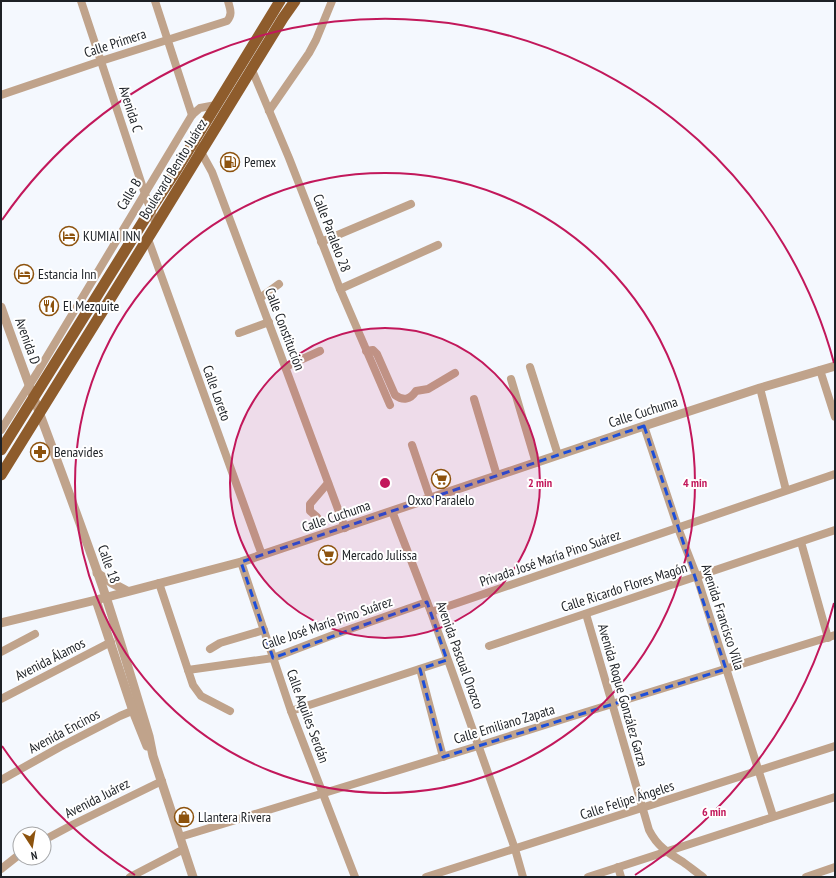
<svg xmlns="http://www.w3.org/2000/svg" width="836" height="878" font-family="'PT Sans Narrow',sans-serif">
<rect width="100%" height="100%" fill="#f4f8fe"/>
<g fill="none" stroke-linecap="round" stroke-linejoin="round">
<g stroke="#c0a38b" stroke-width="8">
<path d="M 81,1 L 145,194 L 156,225"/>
<path d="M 155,1 L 192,115"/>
<path d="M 252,70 L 289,158 L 340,289 L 390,405"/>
<path d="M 1,95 L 101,61 L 227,21 C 233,14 230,9 228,1"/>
<path d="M 269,111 L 309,53 L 316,40 L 332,1"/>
<path d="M 194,142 L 201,152 L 212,172 L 274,337 L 345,528"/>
<path d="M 148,239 L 262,555"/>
<path d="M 321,242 L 411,204"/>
<path d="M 340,289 L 438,245"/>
<path d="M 260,298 L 279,284"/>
<path d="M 239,333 L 269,322"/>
<path d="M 366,351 L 373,350 L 377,354 L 395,395 C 403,401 410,400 416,391 L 428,389 L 455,373"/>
<path d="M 285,367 L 320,351"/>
<path d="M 530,367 L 558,455"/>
<path d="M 820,370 L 835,417"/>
<path d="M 511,379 L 536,463"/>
<path d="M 760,388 L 786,490"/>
<path d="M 474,399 L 497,476"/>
<path d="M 644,426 L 678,528 L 697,577 L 773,816"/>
<path d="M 1,430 L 37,373 L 192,115 L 200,108 L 216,105"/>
<path d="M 412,445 L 430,498"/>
<path d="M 392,511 L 431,612 L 515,849 L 523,877"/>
<path d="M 317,517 L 310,511 L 310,504 L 328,483"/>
<path d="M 801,542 L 828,638"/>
<path d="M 241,562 L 291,711 L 355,877"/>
<path d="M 159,583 L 193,685 L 201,696 L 230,711"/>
<path d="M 431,612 L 835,474"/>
<path d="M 586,614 L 649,830 C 657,846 668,853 683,862 C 690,867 696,872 703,877"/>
<path d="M 489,646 L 835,530"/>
<path d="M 210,649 L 220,643 L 264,630"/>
<path d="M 1,652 L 35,634"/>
<path d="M 420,669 L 443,757"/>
<path d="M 188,670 L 273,658 L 333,635 L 427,602"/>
<path d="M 1,699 L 111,642"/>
<path d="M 291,711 L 447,660"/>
<path d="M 1,780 L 60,747 L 120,716 L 139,708"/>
<path d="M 180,837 L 478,746 L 570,717 L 835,635"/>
<path d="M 44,840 L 74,824 L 162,781"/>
<path d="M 618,867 L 621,877"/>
<path d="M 1,869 L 20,854"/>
<path d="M 130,877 L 184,849"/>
<path d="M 426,877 L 835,746"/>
<path d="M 588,877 L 835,797"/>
<path d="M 806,877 L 835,867"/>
</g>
<g stroke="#c0a38b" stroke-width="9">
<path d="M 1,307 C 35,404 73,500 106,597 C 121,643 135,690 149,736 L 153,756 L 193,877"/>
<path d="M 97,573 L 112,583 L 127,591"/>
<path d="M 96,600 L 133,711 L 147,746"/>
<path d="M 1,623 L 96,600 L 241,562 L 644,426 L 760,388 L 835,366"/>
</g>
<g stroke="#8e5c2c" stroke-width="11">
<path d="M 1,450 L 151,209 L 174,174 L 280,1"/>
<path d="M 1,475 L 156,225 L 283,18 L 295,1"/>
</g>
</g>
<path fill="none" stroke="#1d4ed8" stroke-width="3" stroke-dasharray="8 5" stroke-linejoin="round" d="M 644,426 L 726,669 L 443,757 L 420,669 L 447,660 L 427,602 L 273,658 L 241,562 Z"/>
<circle cx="385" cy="483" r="155" fill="#c2185b" fill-opacity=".12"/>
<g fill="none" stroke="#c2185b" stroke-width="2">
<circle cx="385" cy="483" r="155"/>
<circle cx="385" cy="483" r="310"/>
<path d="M834 603A465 465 0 0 1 635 875M135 875A465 465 0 0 1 2 746M2 220A465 465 0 0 1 834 363"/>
</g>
<defs>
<g id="fuel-ring" transform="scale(1)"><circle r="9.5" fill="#fff" stroke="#8d530e" stroke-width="1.5"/><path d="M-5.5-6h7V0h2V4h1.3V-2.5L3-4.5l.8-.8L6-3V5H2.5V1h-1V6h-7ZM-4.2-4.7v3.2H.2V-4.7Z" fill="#8d530e"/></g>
<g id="hotel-ring" transform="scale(1)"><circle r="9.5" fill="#fff" stroke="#8d530e" stroke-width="1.5"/><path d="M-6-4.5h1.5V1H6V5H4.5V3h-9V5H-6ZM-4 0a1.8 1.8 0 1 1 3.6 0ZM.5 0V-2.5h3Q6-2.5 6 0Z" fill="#8d530e"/></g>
<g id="restaurant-ring" transform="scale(1)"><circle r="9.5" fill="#fff" stroke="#8d530e" stroke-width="1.5"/><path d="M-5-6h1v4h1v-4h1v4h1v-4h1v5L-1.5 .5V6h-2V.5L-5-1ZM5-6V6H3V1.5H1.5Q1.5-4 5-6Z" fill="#8d530e"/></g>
<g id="pharmacy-ring" transform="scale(1)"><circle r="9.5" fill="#fff" stroke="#8d530e" stroke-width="1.5"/><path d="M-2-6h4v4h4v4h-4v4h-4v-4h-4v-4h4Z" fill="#8d530e"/></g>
<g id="supermarket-ring" transform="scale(1)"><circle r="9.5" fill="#fff" stroke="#8d530e" stroke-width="1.5"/><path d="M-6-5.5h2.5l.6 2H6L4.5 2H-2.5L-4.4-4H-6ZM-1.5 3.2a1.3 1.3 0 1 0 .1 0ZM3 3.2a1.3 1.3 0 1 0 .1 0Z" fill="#8d530e"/></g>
<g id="shop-ring" transform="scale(1)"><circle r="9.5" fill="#fff" stroke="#8d530e" stroke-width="1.5"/><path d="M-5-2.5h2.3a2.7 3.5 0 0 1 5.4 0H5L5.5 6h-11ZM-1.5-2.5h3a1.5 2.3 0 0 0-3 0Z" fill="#8d530e"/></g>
</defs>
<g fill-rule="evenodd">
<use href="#fuel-ring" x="230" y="162"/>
<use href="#hotel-ring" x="69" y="236"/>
<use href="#hotel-ring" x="24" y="274"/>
<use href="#restaurant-ring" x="49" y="306"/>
<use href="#pharmacy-ring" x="40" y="452"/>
<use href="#supermarket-ring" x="441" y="479"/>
<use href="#supermarket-ring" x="328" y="555"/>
<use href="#shop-ring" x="184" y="817"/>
</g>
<g text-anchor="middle" stroke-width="4" stroke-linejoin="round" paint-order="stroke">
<g font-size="14" fill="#1d2126" stroke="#fff">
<text transform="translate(115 43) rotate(-18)" y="5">Calle Primera</text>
<text transform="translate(131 109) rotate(72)" y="5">Avenida C</text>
<text transform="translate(173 169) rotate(-58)" y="5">Boulevard Benito Juárez</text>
<text transform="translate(129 194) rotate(-59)" y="5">Calle B</text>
<text transform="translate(332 233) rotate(69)" y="5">Calle Paralelo 28</text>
<text transform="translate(285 329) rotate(69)" y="5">Calle Constitución</text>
<text transform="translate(28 341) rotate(70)" y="5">Avenida D</text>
<text transform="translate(217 393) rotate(70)" y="5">Calle Loreto</text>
<text transform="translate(643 412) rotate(-18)" y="5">Calle Cuchuma</text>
<text transform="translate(336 516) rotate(-19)" y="5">Calle Cuchuma</text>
<text transform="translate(550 558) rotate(-19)" y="5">Privada José María Pino Suárez</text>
<text transform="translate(109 564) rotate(70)" y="5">Calle 18</text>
<text transform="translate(624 587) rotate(-18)" y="5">Calle Ricardo Flores Magón</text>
<text transform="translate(723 617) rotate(72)" y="5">Avenida Francisco Villa</text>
<text transform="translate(327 623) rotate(-19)" y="5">Calle José María Pino Suárez</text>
<text transform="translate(460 655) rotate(70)" y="5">Avenida Pascual Orozco</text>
<text transform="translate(50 659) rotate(-27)" y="5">Avenida Álamos</text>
<text transform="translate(623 695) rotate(74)" y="5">Avenida Roque González Garza</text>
<text transform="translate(308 716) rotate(70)" y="5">Calle Aquiles Serdán</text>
<text transform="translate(504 724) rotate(-17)" y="5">Calle Emiliano Zapata</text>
<text transform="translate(64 731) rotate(-28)" y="5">Avenida Encinos</text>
<text transform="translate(97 798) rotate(-27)" y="5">Avenida Juárez</text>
<text transform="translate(627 800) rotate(-18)" y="5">Calle Felipe Ángeles</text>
</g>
<g font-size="14" fill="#1d2126" stroke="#fff" text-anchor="start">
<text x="244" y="167">Pemex</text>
<text x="83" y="241">KUMIAI INN</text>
<text x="38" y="279">Estancia Inn</text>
<text x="63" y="311">El Mezquite</text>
<text x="54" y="457">Benavides</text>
<text x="441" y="505" text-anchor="middle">Oxxo Paralelo</text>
<text x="342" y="560">Mercado Julissa</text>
<text x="198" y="822">Llantera Rivera</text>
</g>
</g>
<circle cx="385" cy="483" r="6" fill="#c2185b" stroke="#fff" stroke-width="2"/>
<g font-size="12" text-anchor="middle" font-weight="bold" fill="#c2185b" stroke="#fff" stroke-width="4" stroke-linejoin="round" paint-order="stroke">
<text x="540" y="487">2 min</text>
<text x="695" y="487">4 min</text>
<text x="714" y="816">6 min</text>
</g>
<rect width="836" height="878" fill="none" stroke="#1d2126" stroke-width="4"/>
<g transform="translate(32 846) rotate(168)"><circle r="19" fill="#ffffff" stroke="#a5a6a8"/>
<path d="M0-3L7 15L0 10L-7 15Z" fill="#8d530e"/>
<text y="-6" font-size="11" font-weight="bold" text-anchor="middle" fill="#1d2126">N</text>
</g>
</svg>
